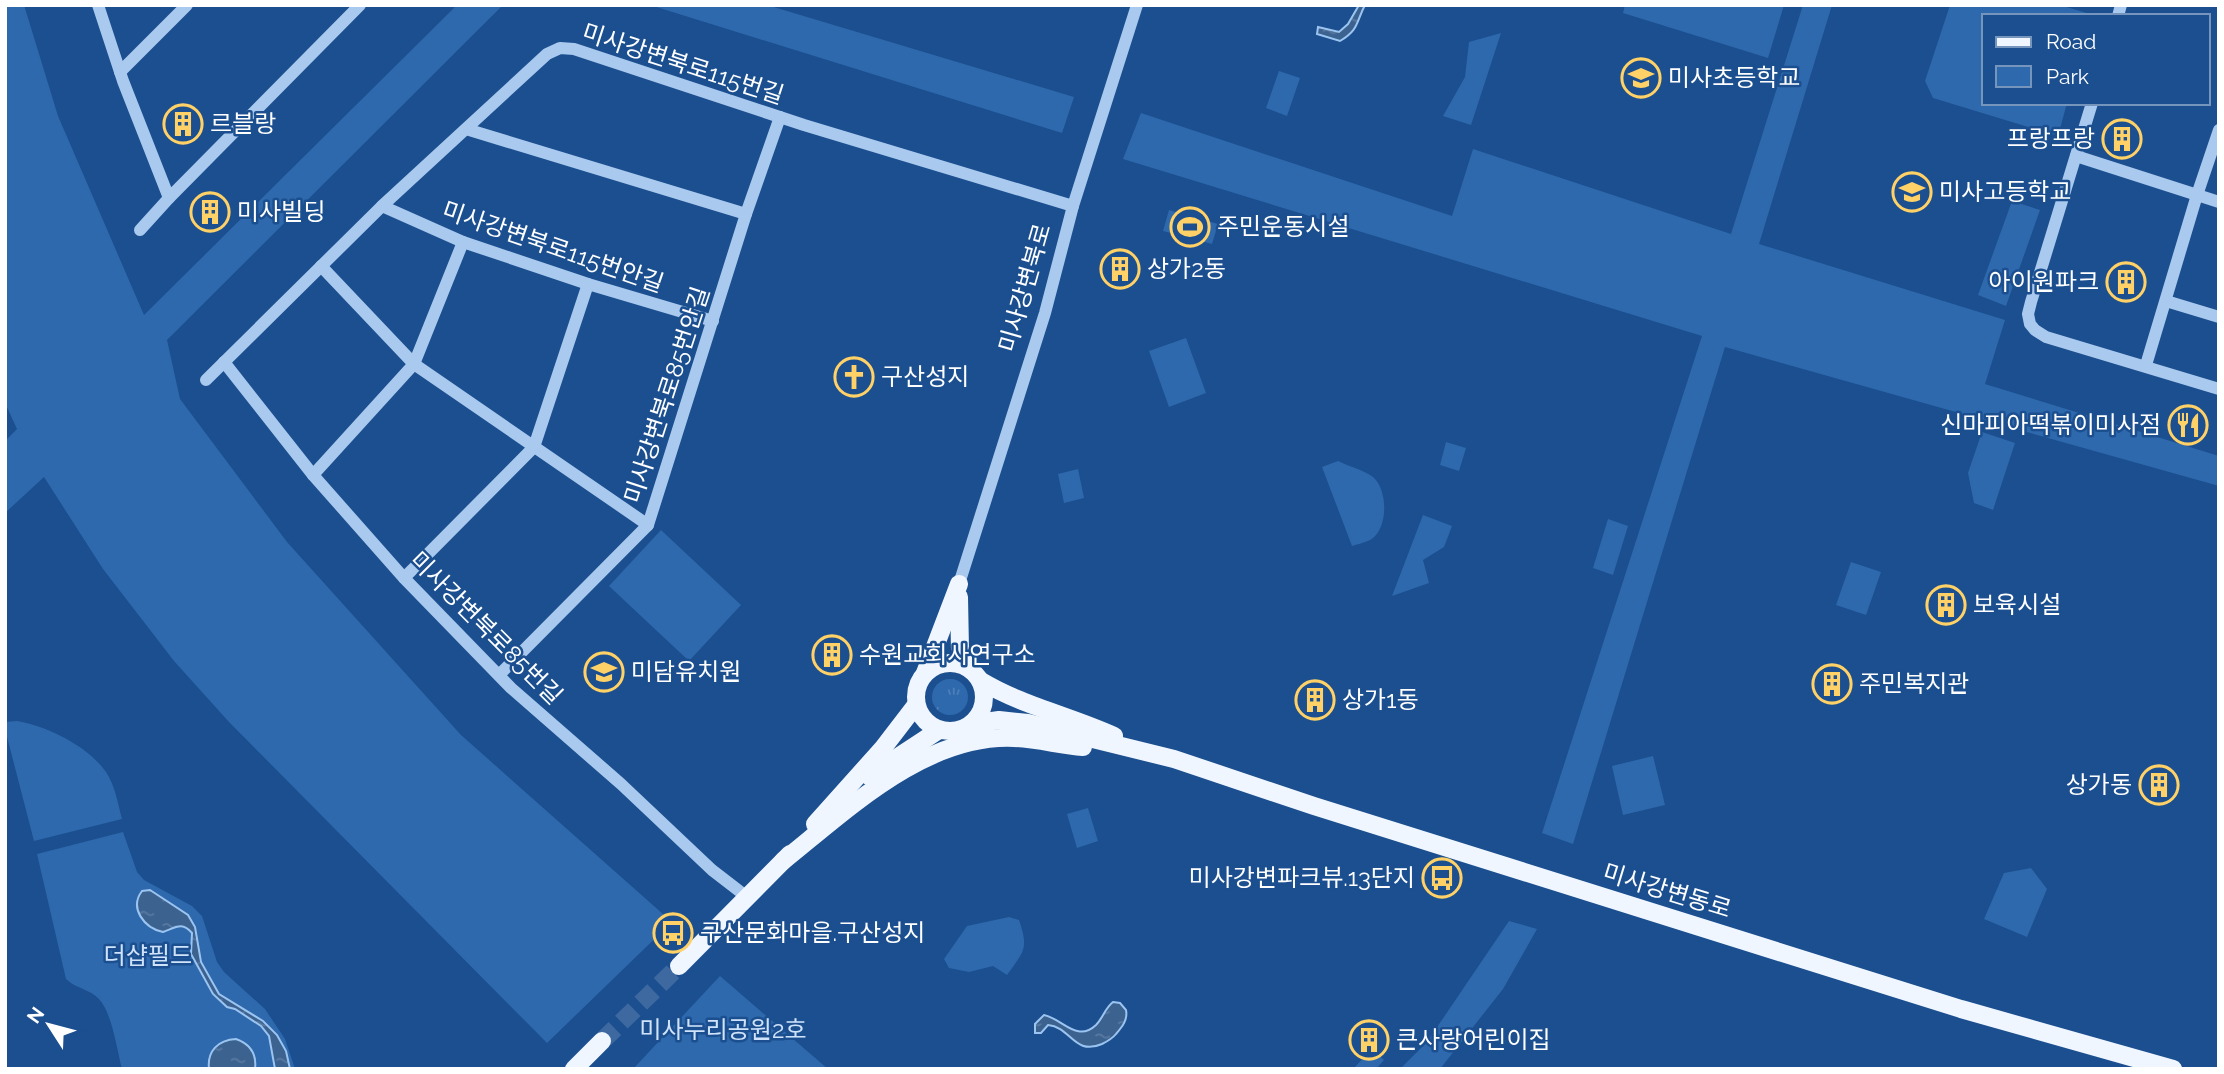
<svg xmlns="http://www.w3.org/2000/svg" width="2224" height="1074" font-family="Raleway,'Noto Sans KR',sans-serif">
<defs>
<pattern id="grass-tufts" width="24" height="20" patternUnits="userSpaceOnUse" patternTransform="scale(1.75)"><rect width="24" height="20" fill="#2e69ad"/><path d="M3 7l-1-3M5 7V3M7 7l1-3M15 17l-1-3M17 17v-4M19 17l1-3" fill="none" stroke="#4d80b9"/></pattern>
<pattern id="water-ripples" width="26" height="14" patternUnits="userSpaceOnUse" patternTransform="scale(1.75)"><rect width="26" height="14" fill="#3c6290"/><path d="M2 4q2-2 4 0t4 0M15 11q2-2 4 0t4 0" fill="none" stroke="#597aa1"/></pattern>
</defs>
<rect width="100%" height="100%" fill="#1b4f8f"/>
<circle fill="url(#grass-tufts)" cx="950" cy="697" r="18"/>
<g fill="#2e69ad">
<path d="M 5,5 L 24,5 L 58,116 L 144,315 L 457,5 L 503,5 L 167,340 L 180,399 L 287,542 L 461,735 L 672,922 L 547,1043 L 229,722 L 174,661 L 103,569 L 44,477 L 5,513 L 5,441 L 17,429 L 5,403 Z"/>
<path d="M 650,5 L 767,5 L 1074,97 L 1062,133 Z"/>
<path d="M 1625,5 L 1784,5 L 1768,58 L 1623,13 Z"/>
<path d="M 1803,5 L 1832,5 L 1759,244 L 2005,320 L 1985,384 L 2219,456 L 2219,486 L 1725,347 L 1573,844 L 1542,833 L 1702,336 L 1123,159 L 1141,113 L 1452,216 L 1473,149 L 1731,234 Z"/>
<path d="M 1950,5 L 2060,5 L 2093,15 L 1984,16 L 1984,103 L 2067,103 L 2058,136 L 1933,98 L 1925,81 Z"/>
<path d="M 1501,33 L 1471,125 L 1443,116 L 1465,77 L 1469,42 Z"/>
<path d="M 1279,71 L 1300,78 L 1287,116 L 1266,108 Z"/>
<path d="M 2012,201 L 2040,210 L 2006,306 L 1978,295 Z"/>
<path d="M 1169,210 L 1218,224 L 1212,244 L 1163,231 Z"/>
<path d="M 1186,338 L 1206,393 L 1169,407 L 1149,351 Z"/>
<path d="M 1982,432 L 2015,443 L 1993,510 L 1974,503 L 1968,473 Z"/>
<path d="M 1446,442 L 1466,448 L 1459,471 L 1440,465 Z"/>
<path d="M 1338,461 C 1348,466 1364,470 1373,477 C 1388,490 1388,526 1373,538 C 1368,542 1358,544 1352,546 L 1322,467 Z"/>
<path d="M 1078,469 L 1084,498 L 1064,503 L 1058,474 Z"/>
<path d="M 1423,515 L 1452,526 L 1444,547 L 1423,560 L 1429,583 L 1392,596 Z"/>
<path d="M 1608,519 L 1628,526 L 1613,575 L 1593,568 Z"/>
<path d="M 661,530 L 741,605 L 689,661 L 609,586 Z"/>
<path d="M 1851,562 L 1881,572 L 1866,615 L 1836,605 Z"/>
<path d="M 17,721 C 47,726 88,746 106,772 C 115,785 118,804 122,819 L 34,841 L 5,729 L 5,722 Z"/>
<path d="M 1653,756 L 1665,805 L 1623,815 L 1612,766 Z"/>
<path d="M 1088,808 L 1098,841 L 1077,848 L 1067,814 Z"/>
<path d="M 123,832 L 137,872 L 144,880 L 192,906 L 202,916 L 217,962 L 224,972 L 265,1009 L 285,1039 L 295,1069 L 122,1069 C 117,1050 112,1013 99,999 C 90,989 76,989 66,979 L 37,854 Z"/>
<path d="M 2031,868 L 2047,889 L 2027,937 L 1984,919 L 2004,873 Z"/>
<path d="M 1009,917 L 1019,920 C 1029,949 1024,951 1007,975 L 993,966 L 969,972 L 949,968 L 944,959 L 967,926 Z"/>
<path d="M 1509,921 L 1537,929 L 1503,989 L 1440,1069 L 1400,1069 L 1427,1042 Z"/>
<path d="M 720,976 L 828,1069 L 633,1069 Z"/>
<path d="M 1372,1049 L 1384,1060 L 1376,1069 L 1353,1069 Z"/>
</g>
<g fill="url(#water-ripples)" stroke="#9cc4f0" stroke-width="2">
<path d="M 1359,5 L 1365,5 C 1356,22 1359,30 1340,41 L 1317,34 L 1318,27 L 1339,32 L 1348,24 Z"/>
<path d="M 150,890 L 188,915 L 195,927 L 201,962 L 219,994 L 263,1021 L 277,1035 L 286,1051 L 290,1069 L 275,1069 L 269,1036 L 261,1026 L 235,1009 L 227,1007 L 213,994 L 191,954 L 192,933 C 182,921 175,928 163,932 C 144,928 129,908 142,891 Z"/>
<path d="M 1113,1002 L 1120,1003 L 1126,1010 C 1128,1020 1122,1027 1116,1034 C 1112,1039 1108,1041 1102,1044 C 1074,1056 1071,1027 1048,1025 L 1041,1033 L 1035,1033 L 1035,1024 L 1044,1015 C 1063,1019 1077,1043 1096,1025 C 1103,1018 1105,1008 1113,1002 Z"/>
<path d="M 236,1039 C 250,1044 257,1053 255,1069 L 209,1069 C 207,1051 218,1040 236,1039 Z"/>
</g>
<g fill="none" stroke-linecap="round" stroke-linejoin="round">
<path stroke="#3d69a0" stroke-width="18" stroke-dasharray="18 9" stroke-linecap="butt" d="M 602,1041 L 679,966"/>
<g stroke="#a9c9ee" stroke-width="12">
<path d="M 98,5 L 123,81 L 169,198 L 360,5"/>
<path d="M 2118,16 L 2121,5"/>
<path d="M 120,72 L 187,5"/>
<path d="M 2092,103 L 2031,302 L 2028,314 L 2030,324 L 2035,330 L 2046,337 L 2219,389"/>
<path d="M 466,129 L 746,214"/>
<path d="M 2076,156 L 2219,202"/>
<path d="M 382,206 L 463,242 L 588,284 L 713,321"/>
<path d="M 140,230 L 169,198"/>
<path d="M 321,266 L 414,364 L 648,525"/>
<path d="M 2166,301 L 2219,317"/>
<path d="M 224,362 L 313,475 L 404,578 L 511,688 L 621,784 L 712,870 L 747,897"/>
<path d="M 2146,365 L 2197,195 L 2219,130"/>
<path d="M 206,380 L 382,206 L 547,54 L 560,48 L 574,49 L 804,125 L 1073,206"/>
<path d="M 313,475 L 414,364 L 463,242"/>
<path d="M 404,578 L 534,447 L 588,284"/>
<path d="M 959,584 L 1045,313 L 1073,206 L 1137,5"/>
<path d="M 499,675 L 648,525 L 746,214 L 780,117"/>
</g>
<g stroke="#f0f6ff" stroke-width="18">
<path d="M 959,597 L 960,650 L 966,666"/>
<circle cx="950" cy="697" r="34"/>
<path d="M 925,673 L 959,584"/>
<path d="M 981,681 C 1023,706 1070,716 1114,736"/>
<path d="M 972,724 L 999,720 L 1028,723 L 1174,759 L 1314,806 L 1961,1009 L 2173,1069"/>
<path d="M 869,776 L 939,730"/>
<path d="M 815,824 L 883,748 L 916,705"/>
<path d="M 783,861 C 847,810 925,734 1014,738 C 1037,739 1060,745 1083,747"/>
<path d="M 679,966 L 790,854"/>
<path d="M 574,1069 L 602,1041"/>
</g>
</g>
<defs>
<g id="school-ring" transform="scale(2.0125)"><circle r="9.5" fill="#1b4f8f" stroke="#ffd166" stroke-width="1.5"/><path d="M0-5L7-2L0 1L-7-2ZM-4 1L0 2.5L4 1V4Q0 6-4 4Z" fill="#ffd166"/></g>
<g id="building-ring" transform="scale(2.0125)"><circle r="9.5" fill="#1b4f8f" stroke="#ffd166" stroke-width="1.5"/><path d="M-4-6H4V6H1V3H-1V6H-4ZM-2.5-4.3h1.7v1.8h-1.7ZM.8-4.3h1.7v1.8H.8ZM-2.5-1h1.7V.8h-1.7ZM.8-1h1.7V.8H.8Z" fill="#ffd166"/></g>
<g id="stadium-ring" transform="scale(2.0125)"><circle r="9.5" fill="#1b4f8f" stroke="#ffd166" stroke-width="1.5"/><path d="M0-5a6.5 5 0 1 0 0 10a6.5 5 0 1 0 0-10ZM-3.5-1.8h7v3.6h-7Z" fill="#ffd166"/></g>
<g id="church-ring" transform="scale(2.0125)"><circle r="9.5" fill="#1b4f8f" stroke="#ffd166" stroke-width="1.5"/><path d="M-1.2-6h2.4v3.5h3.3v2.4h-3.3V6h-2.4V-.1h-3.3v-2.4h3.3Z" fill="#ffd166"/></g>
<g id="restaurant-ring" transform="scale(2.0125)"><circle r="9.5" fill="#1b4f8f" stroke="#ffd166" stroke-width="1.5"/><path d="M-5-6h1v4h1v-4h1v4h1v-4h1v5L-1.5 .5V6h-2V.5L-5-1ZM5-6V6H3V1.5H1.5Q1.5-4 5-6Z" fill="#ffd166"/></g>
<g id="bus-ring" transform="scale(2.0125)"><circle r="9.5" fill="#1b4f8f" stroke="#ffd166" stroke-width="1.5"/><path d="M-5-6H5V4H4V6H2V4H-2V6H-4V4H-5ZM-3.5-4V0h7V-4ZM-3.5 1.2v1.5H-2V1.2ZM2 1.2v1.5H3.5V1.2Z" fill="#ffd166"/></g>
</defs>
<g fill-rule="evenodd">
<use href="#school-ring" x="1641" y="78"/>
<use href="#building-ring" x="183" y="124"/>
<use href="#building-ring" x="2122" y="139"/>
<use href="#school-ring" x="1912" y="192"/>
<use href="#building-ring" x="210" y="212"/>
<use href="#stadium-ring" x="1190" y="227"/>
<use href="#building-ring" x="1120" y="269"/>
<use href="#building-ring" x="2126" y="282"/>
<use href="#church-ring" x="854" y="377"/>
<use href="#restaurant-ring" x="2188" y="425"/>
<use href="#building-ring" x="1946" y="605"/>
<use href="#building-ring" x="832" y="655"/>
<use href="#school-ring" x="604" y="672"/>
<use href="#building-ring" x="1832" y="684"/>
<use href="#building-ring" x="1315" y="700"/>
<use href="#building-ring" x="2159" y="785"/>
<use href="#bus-ring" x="1442" y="878"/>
<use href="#bus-ring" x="673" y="933"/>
<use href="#building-ring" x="1369" y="1040"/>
</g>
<g text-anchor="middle" stroke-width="5" stroke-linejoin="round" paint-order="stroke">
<g font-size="24" fill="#fff" stroke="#1b4f8f">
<text transform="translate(683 64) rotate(18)" y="8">미사강변북로115번길</text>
<text transform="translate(553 247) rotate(19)" y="8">미사강변북로115번안길</text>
<text transform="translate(1025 288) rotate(-74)" y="8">미사강변북로</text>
<text transform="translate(667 395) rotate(-72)" y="8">미사강변북로85번안길</text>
<text transform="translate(486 628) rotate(45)" y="8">미사강변북로85번길</text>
<text transform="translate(1667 891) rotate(17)" y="8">미사강변동로</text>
</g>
<g font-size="24" fill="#fff" stroke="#1b4f8f" text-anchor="start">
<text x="1668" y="86">미사초등학교</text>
<text x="210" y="132">르블랑</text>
<text x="2095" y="147" text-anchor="end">프랑프랑</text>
<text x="1939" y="200">미사고등학교</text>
<text x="237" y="220">미사빌딩</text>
<text x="1217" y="235">주민운동시설</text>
<text x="1147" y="277">상가2동</text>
<text x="2099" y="290" text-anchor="end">아이원파크</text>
<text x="881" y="385">구산성지</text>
<text x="2161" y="433" text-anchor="end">신마피아떡볶이미사점</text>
<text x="1973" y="613">보육시설</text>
<text x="859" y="663">수원교회사연구소</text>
<text x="631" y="680">미담유치원</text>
<text x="1859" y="692">주민복지관</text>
<text x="1342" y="708">상가1동</text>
<text x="2132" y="793" text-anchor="end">상가동</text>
<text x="1415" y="886" text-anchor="end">미사강변파크뷰.13단지</text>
<text x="700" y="941">구산문화마을.구산성지</text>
<text x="1396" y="1048">큰사랑어린이집</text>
</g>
<g font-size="24" fill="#cfe3fa" stroke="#1b4f8f">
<text x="148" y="964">더샵필드</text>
<text x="723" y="1038">미사누리공원2호</text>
</g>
</g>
<rect width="2224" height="1074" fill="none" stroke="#ffffff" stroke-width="14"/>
<rect x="1982" y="14" width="228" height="91" fill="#1b4f8f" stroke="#7695bc" stroke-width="2"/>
<rect x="1996" y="37" width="35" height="10" fill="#f0f6ff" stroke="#7695bc" stroke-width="2"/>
<text x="2046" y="49" font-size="21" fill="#ffffff">Road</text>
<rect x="1996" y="66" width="35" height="21" fill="#2e69ad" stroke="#7695bc" stroke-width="2"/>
<text x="2046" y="84" font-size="21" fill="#ffffff">Park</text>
<g transform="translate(49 1025) rotate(306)" stroke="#1b4f8f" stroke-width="5" paint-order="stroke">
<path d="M0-5L12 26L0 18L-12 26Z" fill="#ffffff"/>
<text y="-10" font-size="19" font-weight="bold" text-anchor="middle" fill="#ffffff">N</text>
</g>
</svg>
